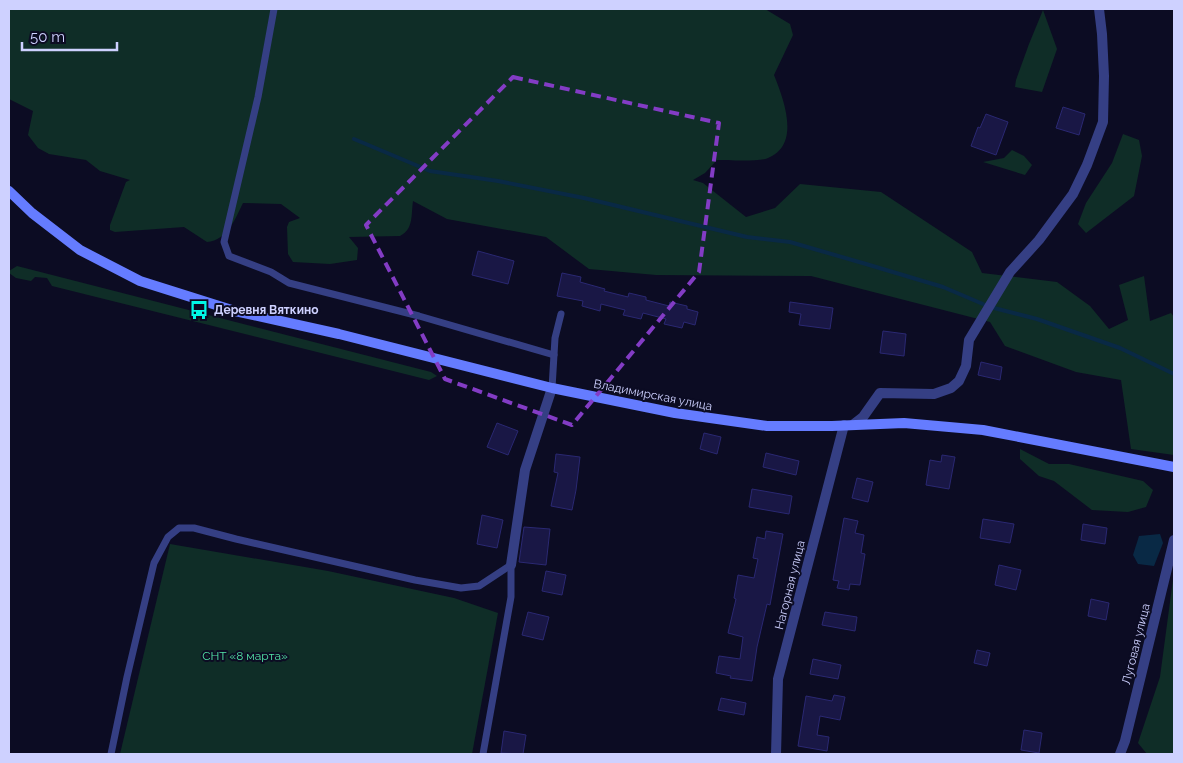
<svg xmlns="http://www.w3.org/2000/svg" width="1183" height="763" font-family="Raleway,sans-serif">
<rect width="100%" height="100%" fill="#0c0c23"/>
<g fill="#0f2d27">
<path d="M 9,9 L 765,9 L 790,24 L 793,35 L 774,75 C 784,100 801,145 768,158 C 760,162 727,160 717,160 L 705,173 L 693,180 L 703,183 L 746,217 L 775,208 L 800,184 L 881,192 L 972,252 L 982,273 L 1057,282 L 1090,306 L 1109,329 L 1128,320 L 1119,285 L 1144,276 L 1150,321 L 1171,313 L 1174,317 L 1174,455 L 1131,449 L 1121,380 L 1076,372 L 1005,346 L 990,322 L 811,276 L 656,275 L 589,269 L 546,237 L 447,219 L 413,201 C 411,214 414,229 400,236 L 349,237 L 358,248 L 357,260 L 330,264 L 293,262 L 288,254 L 287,227 L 289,222 L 300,218 L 281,204 L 243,203 C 235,219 228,240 207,242 L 184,227 L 115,232 L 110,230 L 110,225 L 126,182 L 130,180 L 100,171 L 86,160 L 49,154 L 38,148 L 28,135 L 33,111 L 9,99 Z"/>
<path d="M 1043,10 L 1057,49 L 1042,92 L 1015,87 L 1016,80 L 1029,44 Z"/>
<path d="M 1123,134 L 1139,140 L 1142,156 L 1134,196 L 1086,233 L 1078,224 L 1086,203 L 1112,163 Z"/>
<path d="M 1012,150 L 1024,156 L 1032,165 L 1025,175 L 983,162 L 1004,158 Z"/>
<path d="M 17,266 L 431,372 L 437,376 L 429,380 L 52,286 L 47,278 L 35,277 L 31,281 L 16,278 L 9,273 L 9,271 Z"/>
<path d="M 1020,449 L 1049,464 L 1069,464 L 1143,481 L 1153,490 L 1146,507 L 1128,512 L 1092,510 L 1054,481 L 1039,476 L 1020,459 Z"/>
<path d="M 170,544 L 328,571 L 454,598 L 498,613 L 472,754 L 120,754 Z"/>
<path d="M 1174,572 L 1174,754 L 1147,754 L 1138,743 L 1160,677 Z"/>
</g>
<path fill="#092945" d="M 1160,534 L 1163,543 L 1154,566 L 1138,564 L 1133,555 L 1139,536 Z"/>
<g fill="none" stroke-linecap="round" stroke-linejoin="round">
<path stroke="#092945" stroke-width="4" d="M 354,139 L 430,171 L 498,181 L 584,198 L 747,237 L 790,242 L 866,264 L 943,287 L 990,307 L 1037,319 L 1120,348 L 1174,374"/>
</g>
<g fill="#191745" stroke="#2a2872">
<path d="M 1063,107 L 1085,114 L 1079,135 L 1056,128 Z"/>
<path d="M 986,114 L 1008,122 L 996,155 L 971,146 L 978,127 L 980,128 Z"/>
<path d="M 478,251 L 514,261 L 508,284 L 472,275 Z"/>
<path d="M 562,273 L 581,277 L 580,282 L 605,289 L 604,291 L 628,297 L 629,293 L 646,297 L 646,300 L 669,306 L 670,302 L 687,306 L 687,309 L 698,312 L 695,325 L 684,322 L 682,328 L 664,324 L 666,319 L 643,313 L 641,319 L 623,315 L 625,310 L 601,304 L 600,311 L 582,306 L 583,301 L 557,296 Z"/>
<path d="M 790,302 L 833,308 L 830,329 L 799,325 L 801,314 L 789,312 Z"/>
<path d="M 883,331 L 906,334 L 904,356 L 880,353 Z"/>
<path d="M 981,362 L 1002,367 L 1000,380 L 978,375 Z"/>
<path d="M 497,423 L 518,431 L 508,455 L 487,447 Z"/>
<path d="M 704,433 L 721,437 L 717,454 L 700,449 Z"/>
<path d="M 766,453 L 799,461 L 796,475 L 763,467 Z"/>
<path d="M 556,454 L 580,457 L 576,490 L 572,510 L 551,506 L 558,473 L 554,472 Z"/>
<path d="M 942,455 L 955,457 L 949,489 L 926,485 L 930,460 L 941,462 Z"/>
<path d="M 857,478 L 873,482 L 868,502 L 852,498 Z"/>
<path d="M 752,489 L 792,496 L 789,514 L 749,507 Z"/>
<path d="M 482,515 L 503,520 L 497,548 L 477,544 Z"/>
<path d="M 844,518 L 858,521 L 855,533 L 864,535 L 861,553 L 865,554 L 860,585 L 850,584 L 849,590 L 837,588 L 839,581 L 833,580 Z"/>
<path d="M 983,519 L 1014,524 L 1010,543 L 980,538 Z"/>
<path d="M 1083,524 L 1107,528 L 1105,544 L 1081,540 Z"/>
<path d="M 524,527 L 550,529 L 546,565 L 519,562 Z"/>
<path d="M 766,531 L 783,534 L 770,605 L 767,604 L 757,647 L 752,681 L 730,678 L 731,676 L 716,673 L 719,656 L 740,659 L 743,637 L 728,633 L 736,599 L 734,598 L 738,575 L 754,578 L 758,559 L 753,558 L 757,537 L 765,539 Z"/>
<path d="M 999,565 L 1021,570 L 1016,590 L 995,585 Z"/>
<path d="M 546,571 L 566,575 L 562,595 L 542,591 Z"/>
<path d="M 1091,599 L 1109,603 L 1106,620 L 1088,616 Z"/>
<path d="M 528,612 L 549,617 L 543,640 L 522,635 Z"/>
<path d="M 825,612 L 857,617 L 855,631 L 822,625 Z"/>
<path d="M 977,650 L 990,653 L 987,666 L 974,663 Z"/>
<path d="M 813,659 L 841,665 L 838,679 L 810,674 Z"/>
<path d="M 834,695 L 845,697 L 840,720 L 820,716 L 817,735 L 829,737 L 827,751 L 798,746 L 806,696 L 832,701 Z"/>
<path d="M 721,698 L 746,703 L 744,715 L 718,710 Z"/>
<path d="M 1024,730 L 1042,733 L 1039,753 L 1021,750 Z"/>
<path d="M 504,731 L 526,735 L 523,754 L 501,753 Z"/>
</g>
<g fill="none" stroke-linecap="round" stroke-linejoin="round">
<g stroke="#353f84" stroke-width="7">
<path d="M 274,9 L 258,97 L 224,242 L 229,256 L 271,272 L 289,283 L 419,316 L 554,355"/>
<path d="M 552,388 L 555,338 L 561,314"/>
<path d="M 111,754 L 127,677 L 154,563 L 168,537 L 179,528 L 194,528 L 236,539 L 415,580 L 461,588 L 479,586 L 511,565"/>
<path d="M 483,754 L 511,597 L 511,565"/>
</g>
<g stroke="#353f84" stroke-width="10">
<path d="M 854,424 L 863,417 L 880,393 L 934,394 L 951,388 L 959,381 L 966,366 L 969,340 L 1010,272 L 1039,240 L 1073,194 L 1087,165 L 1103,122 L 1104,76 L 1102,34 L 1099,9"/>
<path d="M 511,565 L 525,470 L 552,388"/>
<path d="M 776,754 L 778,679 L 844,425"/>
<path d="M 1120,754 L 1125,741 L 1174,540"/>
</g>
<path stroke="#657cff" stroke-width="10" d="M 9,191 L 32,213 L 80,250 L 140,281 L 235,311 L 339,334 L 552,388 L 675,413 L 767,426 L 832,426 L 904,423 L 983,430 L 1174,467"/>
</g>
<path fill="none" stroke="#833cc5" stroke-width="4" stroke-dasharray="10 6" stroke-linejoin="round" d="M 513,77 L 719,123 L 699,272 L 572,425 L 445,379 L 366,225 Z"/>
<defs>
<g id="bus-bare" transform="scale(1.5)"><path d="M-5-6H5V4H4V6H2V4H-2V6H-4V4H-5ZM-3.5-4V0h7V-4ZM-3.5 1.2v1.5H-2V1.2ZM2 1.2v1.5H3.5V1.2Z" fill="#00f9e6" stroke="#0c0c23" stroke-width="2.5" paint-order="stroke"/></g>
</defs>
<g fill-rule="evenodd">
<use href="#bus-bare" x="199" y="310"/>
</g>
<g text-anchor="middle" stroke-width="4" stroke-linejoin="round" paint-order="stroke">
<g font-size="12" font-weight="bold" fill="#ced1ff" stroke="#0c0c23" text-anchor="start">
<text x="214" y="314">Деревня Вяткино</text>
</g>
<g font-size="12" fill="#ced1ff" stroke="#0c0c23">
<text transform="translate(653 395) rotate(11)" y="4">Владимирская улица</text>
<text transform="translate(790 585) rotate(-76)" y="4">Нагорная улица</text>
<text transform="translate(1136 644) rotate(-76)" y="4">Луговая улица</text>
</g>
<g font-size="12" fill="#53e6a7" stroke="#0c0c23">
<text x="245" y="660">СНТ «8 марта»</text>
</g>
</g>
<rect width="1183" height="763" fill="none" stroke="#ced1ff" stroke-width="20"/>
<path d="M22 42v8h95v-8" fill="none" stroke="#ced1ff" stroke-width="2.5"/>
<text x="30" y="42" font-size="15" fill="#ced1ff" stroke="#0c0c23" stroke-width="4" paint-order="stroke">50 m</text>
</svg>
